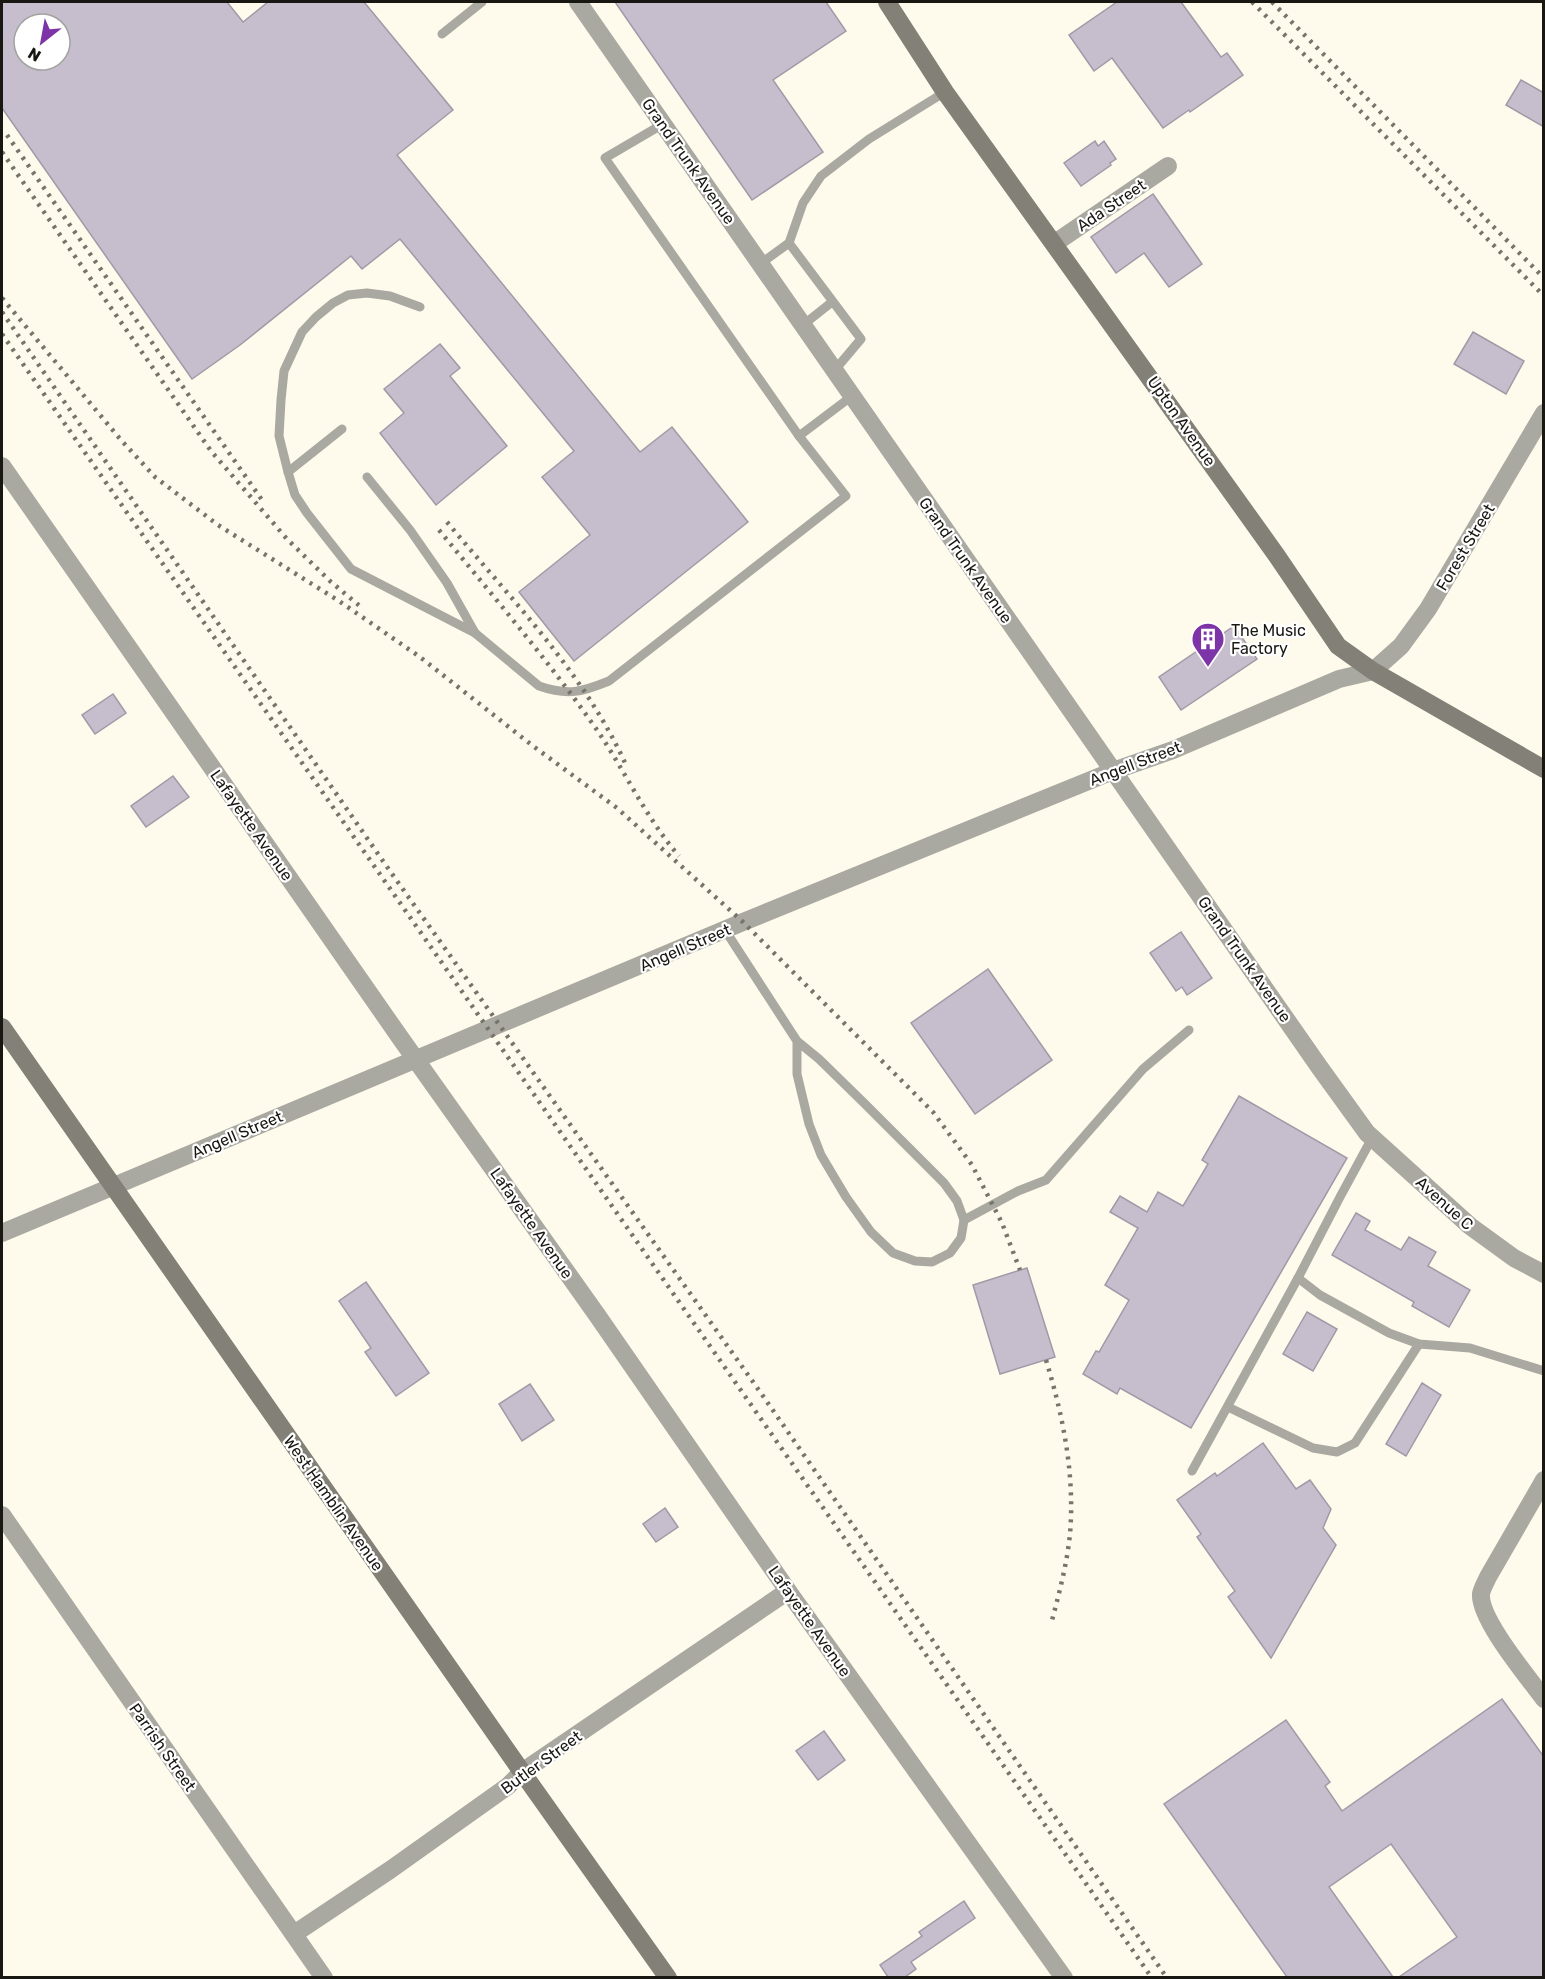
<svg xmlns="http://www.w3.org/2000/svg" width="1545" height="1979" font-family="Rubik,sans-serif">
<rect width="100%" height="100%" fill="#fefbec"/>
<g fill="#c6becc" stroke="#a199a7" stroke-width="1.5" fill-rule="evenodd">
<path d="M 2,2 L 227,2 L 243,22 L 268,2 L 364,2 L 453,110 L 397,155 L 640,452 L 672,427 L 748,522 L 574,661 L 519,592 L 590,535 L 542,477 L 574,451 L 400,239 L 362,269 L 351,256 L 240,345 L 192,379 L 2,108 ZM 24,24 L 60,24 L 60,60 L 24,60 Z"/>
<path d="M 615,2 L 826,2 L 846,31 L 773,80 L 823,152 L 752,200 Z"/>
<path d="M 1117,2 L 1181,2 L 1221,57 L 1227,53 L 1243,75 L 1190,112 L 1189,110 L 1163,128 L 1112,58 L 1094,71 L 1069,35 Z"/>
<path d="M 1521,80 L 1544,93 L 1544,127 L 1506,105 Z"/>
<path d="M 1095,141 L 1098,146 L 1104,141 L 1116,159 L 1110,163 L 1111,165 L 1081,186 L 1064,163 Z"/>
<path d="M 1153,194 L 1202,264 L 1169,287 L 1144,253 L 1116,273 L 1091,237 Z"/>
<path d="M 1473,332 L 1524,361 L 1506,394 L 1454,364 Z"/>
<path d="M 440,344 L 460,368 L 450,376 L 507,446 L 436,505 L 380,433 L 404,413 L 384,389 Z"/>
<path d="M 1234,626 L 1257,659 L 1181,710 L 1159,677 Z"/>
<path d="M 113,694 L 126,713 L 95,734 L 82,715 Z"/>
<path d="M 173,776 L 189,797 L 146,827 L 131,806 Z"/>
<path d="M 1181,932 L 1212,978 L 1187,995 L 1182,987 L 1176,991 L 1150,953 Z"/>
<path d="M 988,969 L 1052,1060 L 975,1114 L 911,1023 Z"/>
<path d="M 1239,1096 L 1347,1158 L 1191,1428 L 1120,1388 L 1117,1394 L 1083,1374 L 1096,1351 L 1099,1352 L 1129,1300 L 1105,1285 L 1138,1228 L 1110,1212 L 1120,1196 L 1147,1212 L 1158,1192 L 1183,1206 L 1208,1164 L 1202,1160 Z"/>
<path d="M 1356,1213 L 1370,1221 L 1365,1230 L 1401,1250 L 1409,1237 L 1436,1252 L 1428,1266 L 1470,1290 L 1449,1327 L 1412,1306 L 1414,1302 L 1332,1255 Z"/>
<path d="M 1027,1268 L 1055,1357 L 1000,1374 L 973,1285 Z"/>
<path d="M 366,1282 L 429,1373 L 396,1396 L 365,1352 L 371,1348 L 339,1301 Z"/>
<path d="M 1307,1312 L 1337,1329 L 1313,1371 L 1283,1354 Z"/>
<path d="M 1422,1383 L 1441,1395 L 1406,1456 L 1386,1444 Z"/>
<path d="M 530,1384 L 554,1420 L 522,1441 L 499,1404 Z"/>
<path d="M 1263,1443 L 1296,1489 L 1310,1480 L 1331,1509 L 1323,1528 L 1336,1545 L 1271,1658 L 1228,1597 L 1235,1591 L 1197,1537 L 1201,1534 L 1177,1500 L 1215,1473 L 1217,1476 Z"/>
<path d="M 665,1508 L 678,1527 L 656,1542 L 643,1524 Z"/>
<path d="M 1502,1699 L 1544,1757 L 1544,1977 L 1399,1977 L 1457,1937 L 1391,1844 L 1329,1887 L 1393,1977 L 1287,1977 L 1164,1804 L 1286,1720 L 1330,1782 L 1325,1786 L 1342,1811 Z"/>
<path d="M 824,1731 L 845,1760 L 818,1780 L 796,1751 Z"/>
<path d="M 964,1901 L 975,1918 L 911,1962 L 916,1969 L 905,1977 L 888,1977 L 880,1965 L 922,1936 L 919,1932 Z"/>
</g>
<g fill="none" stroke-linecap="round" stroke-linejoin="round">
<g stroke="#a9a8a1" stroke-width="9">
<path d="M 442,34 L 482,2"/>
<path d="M 663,124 L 605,158 L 799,436"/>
<path d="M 789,243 L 861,339 L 834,371"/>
<path d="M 760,264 L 789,243 L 803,203 L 821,176 L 869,139 L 945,92"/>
<path d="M 420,307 L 390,296 L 367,293 L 348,295 L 333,303 L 316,317 L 302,332 L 284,371 L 281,400 L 279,436 L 288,472 L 295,495 L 307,513 L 351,569 L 475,633 L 539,686 C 568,696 582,692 609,681 L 846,496 L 799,436 L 852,396"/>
<path d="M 803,325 L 832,302"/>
<path d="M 288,472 L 342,429"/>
<path d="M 367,477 L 410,530 L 447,583 L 475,633"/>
<path d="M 725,930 L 797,1041 L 819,1059 L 864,1103 L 944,1183 L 957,1201 L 964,1220 L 961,1238 L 950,1253 L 932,1262 L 915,1261 L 893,1253 L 871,1232 L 846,1197 L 821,1155 L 809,1124 L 797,1074 L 797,1041"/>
<path d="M 964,1220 L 1018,1191 L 1046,1180 L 1143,1069 L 1189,1030"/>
<path d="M 1298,1278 L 1320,1295 L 1389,1333 L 1419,1344 L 1470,1348 L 1544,1371"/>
<path d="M 1228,1407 L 1313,1448 L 1337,1452 L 1355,1443 L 1419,1344"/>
<path d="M 1192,1471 L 1298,1278 L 1340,1197 L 1372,1138"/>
</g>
<g stroke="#a9a8a1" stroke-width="18">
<path d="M 578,2 L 1320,1068 L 1367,1133 L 1470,1226 L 1514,1258 L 1544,1274"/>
<path d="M 1055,243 L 1168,166"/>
<path d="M 2,466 L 399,1036 L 597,1315 L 788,1591 L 1064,1978"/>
<path d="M 2,1233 L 743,922 L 1113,771 L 1173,750 L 1339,679 L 1373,671 L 1401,646 L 1428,609 L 1544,413"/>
<path d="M 1544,1480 L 1488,1577 C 1486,1582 1482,1588 1481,1594 C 1479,1619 1528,1677 1544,1699"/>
<path d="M 2,1515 L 324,1978"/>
<path d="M 294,1934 L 390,1870 L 508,1786 L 522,1772 L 788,1591"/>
</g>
<g stroke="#828077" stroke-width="18">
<path d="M 887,2 L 945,92 L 1277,556 L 1338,646 L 1373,671 L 1544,769"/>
<path d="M 2,1027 L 522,1772 L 668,1978"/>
</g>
<g stroke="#76746b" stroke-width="4.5" stroke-dasharray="3 6" stroke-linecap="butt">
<path d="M 1252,2 L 1544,296"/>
<path d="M 1272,2 L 1544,278"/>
<path d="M 7,135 L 262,500"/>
<path d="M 2,152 L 211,451 L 287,539 L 331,582 L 361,607"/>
<path d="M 2,298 L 121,440 L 155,477 L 218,525 L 339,601 L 420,657 L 533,746 L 617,808 L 743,922 L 933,1112 L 972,1165 L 1002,1223 L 1020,1270"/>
<path d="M 2,312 L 385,864 L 763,1396 L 1167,1978"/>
<path d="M 2,334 L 1152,1978"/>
<path d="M 447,522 C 510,598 585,674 626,765"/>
<path d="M 439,530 C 492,595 548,660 597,730 C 625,771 646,818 679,856"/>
<path d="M 1046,1360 C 1063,1416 1075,1474 1070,1534 C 1067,1564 1059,1594 1051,1624"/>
</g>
</g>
<defs>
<g id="building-pin" transform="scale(1.725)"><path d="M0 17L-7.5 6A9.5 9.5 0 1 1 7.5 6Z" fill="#7d34a6" stroke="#fff"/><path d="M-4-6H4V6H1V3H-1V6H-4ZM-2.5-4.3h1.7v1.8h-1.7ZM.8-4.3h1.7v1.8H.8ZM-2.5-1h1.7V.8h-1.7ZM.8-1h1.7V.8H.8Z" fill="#fff"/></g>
</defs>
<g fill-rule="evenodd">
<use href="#building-pin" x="1208" y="639"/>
</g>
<g text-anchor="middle" stroke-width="4.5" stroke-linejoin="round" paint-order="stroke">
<g font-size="16" fill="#181712" stroke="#fff">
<text transform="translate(689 161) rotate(55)" y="6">Grand Trunk Avenue</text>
<text transform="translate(1111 205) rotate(-34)" y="6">Ada Street</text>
<text transform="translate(1182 421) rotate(55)" y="6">Upton Avenue</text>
<text transform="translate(1465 547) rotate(-59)" y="6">Forest Street</text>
<text transform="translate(966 560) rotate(55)" y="6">Grand Trunk Avenue</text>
<text transform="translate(1135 763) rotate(-21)" y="6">Angell Street</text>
<text transform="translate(252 825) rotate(55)" y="6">Lafayette Avenue</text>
<text transform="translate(685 947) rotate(-23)" y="6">Angell Street</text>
<text transform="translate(1245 959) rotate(55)" y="6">Grand Trunk Avenue</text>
<text transform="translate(237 1134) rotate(-23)" y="6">Angell Street</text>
<text transform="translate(1445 1203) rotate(42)" y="6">Avenue C</text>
<text transform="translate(532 1223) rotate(55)" y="6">Lafayette Avenue</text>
<text transform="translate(334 1503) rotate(55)" y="6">West Hamblin Avenue</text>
<text transform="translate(810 1621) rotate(55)" y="6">Lafayette Avenue</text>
<text transform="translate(163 1747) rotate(55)" y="6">Parrish Street</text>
<text transform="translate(541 1762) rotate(-36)" y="6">Butler Street</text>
</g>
<g font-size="16" fill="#181712" stroke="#fff" text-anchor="start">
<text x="1231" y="636">The Music<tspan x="1231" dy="18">Factory</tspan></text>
</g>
</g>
<rect width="1545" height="1979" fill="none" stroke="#181712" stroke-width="6"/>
<g transform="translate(42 42) rotate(211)"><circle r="28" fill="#ffffff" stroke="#a3a2a0" stroke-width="1.5"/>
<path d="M0-4.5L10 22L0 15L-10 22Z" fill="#7d34a6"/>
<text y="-9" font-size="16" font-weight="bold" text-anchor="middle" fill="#181712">N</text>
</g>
</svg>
